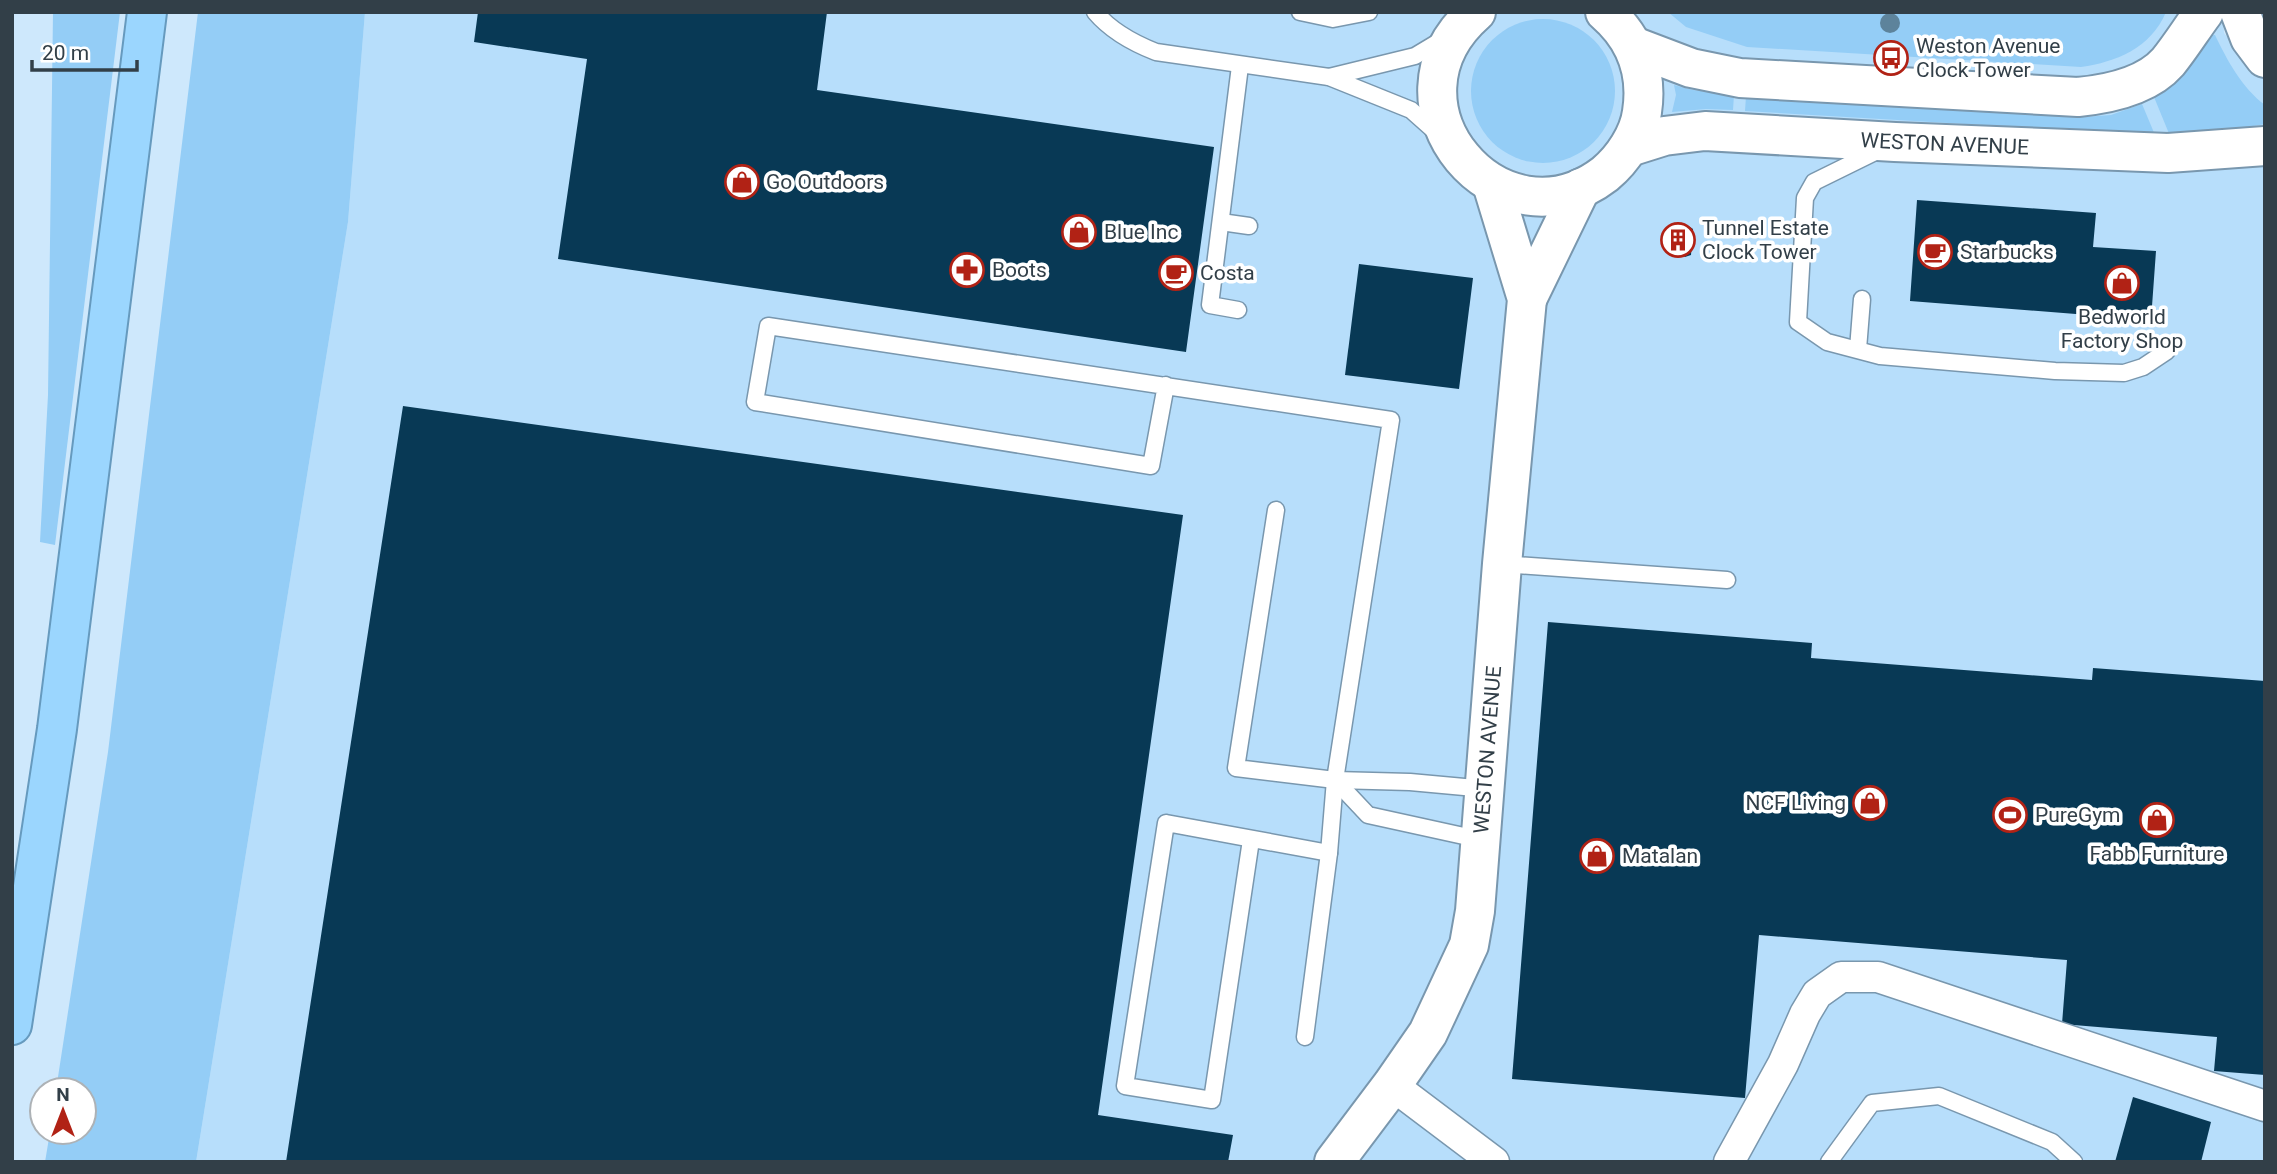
<svg xmlns="http://www.w3.org/2000/svg" width="2277" height="1174" font-family="Roboto,sans-serif">
<rect width="100%" height="100%" fill="#cee8fc"/>
<path fill="#b7defb" d="M 365,12 L 2223,12 L 2224,33 L 2265,82 L 2265,1162 L 196,1162 L 348,222 Z"/>
<g fill="#94cdf6">
<path d="M 53,12 L 120,12 L 55,545 L 40,542 L 48,395 Z"/>
<path d="M 198,12 L 365,12 L 348,222 L 196,1162 L 45,1162 L 50,1132 L 84,1132 L 84,1090 L 56,1090 L 108,752 Z"/>
<path d="M 1668,12 L 2166,12 C 2151,48 2116,62 2081,67 L 1747,47 L 1686,27 Z"/>
<circle cx="1543" cy="91" r="72"/>
<path d="M 2210,35 L 2215,35 C 2227,60 2242,88 2265,105 L 2265,124 L 2214,133 L 2170,136 L 2154,97 C 2177,79 2194,60 2210,35 Z"/>
<path d="M 1674,85 L 1693,90 L 1734,95 L 1733,110 L 1706,109 L 1672,112 L 1676,95 Z"/>
<path d="M 1746,96 L 2085,117 L 2111,115 L 2142,104 L 2155,135 L 1745,111 Z"/>
</g>
<g fill="#083955">
<path d="M 478,12 L 827,12 L 817,90 L 1214,147 L 1186,352 L 558,259 L 587,59 L 474,42 Z"/>
<path d="M 1917,200 L 2096,213 L 2093,247 L 2156,251 L 2151,320 L 1910,301 Z"/>
<path d="M 1687,225 L 1693,229 L 1691,255 L 1685,257 L 1664,244 L 1665,235 Z"/>
<path d="M 1359,264 L 1473,278 L 1459,389 L 1345,375 Z"/>
<path d="M 403,406 L 1183,515 L 1098,1115 L 1233,1135 L 1228,1162 L 286,1162 Z"/>
<path d="M 1548,622 L 1812,643 L 1811,658 L 2092,680 L 2093,668 L 2265,681 L 2265,1075 L 2214,1071 L 2217,1037 L 2062,1024 L 2067,960 L 1759,935 L 1745,1098 L 1512,1079 Z"/>
<path d="M 2133,1097 L 2211,1122 L 2201,1162 L 2115,1162 Z"/>
</g>
<g fill="none" stroke-linecap="round" stroke-linejoin="round">
<g stroke="#7997ae" stroke-width="19">
<g id="service">
<path d="M 1095,12 C 1111,31 1133,43 1156,52 L 1329,77 L 1411,110 L 1438,134"/>
<path d="M 1300,12 L 1333,19 L 1369,12"/>
<path d="M 1329,77 L 1415,56 L 1445,38"/>
<path d="M 1877,151 L 1814,182 L 1805,198 L 1798,322 L 1827,342 L 1880,356 L 2055,371 L 2124,373 L 2143,367 L 2167,351"/>
<path d="M 1221,222 L 1249,226"/>
<path d="M 1238,310 L 1210,305 L 1240,66"/>
<path d="M 1858,349 L 1862,299"/>
<path d="M 1166,385 L 1151,466 L 755,402 L 768,326 L 1391,420 L 1335,780 L 1329,853 L 1305,1037"/>
<path d="M 1276,510 L 1236,768 L 1335,780 L 1410,782 L 1486,789"/>
<path d="M 1502,564 L 1727,580"/>
<path d="M 1335,780 L 1368,815 L 1482,840"/>
<path d="M 1251,840 L 1212,1100 L 1125,1086 L 1166,823 L 1329,853"/>
<path d="M 1829,1162 L 1872,1103 L 1939,1096 L 2052,1142 L 2074,1162"/>
</g>
</g>
<g stroke="#7997ae" stroke-width="33">
<g id="minor">
<path d="M 1392,1085 L 1494,1162"/>
<path d="M 1729,1162 L 1783,1064 L 1805,1014 L 1817,994 L 1841,977 L 1878,977 L 2265,1106"/>
</g>
</g>
<g stroke="#7997ae" stroke-width="42">
<g id="tertiary">
<path d="M 1476,12 C 1371,104 1501,254 1605,174 C 1623,159 1639,135 1642,112 C 1648,73 1635,38 1605,12"/>
<path d="M 1633,46 L 1691,68 L 1740,78 L 2078,97 C 2109,94 2147,86 2168,62 C 2181,46 2192,28 2204,12"/>
<path id="s1" d="M 1629,147 L 1664,136 L 1705,131 L 1895,142 L 2168,153 L 2265,146"/>
<path d="M 1527,299 L 1581,188"/>
<path id="s2" d="M 1334,1162 L 1392,1085 L 1428,1033 L 1469,945 L 1475,911 L 1502,564 L 1527,299 L 1492,184"/>
</g>
</g>
<g stroke="#7997ae" stroke-width="42">
<path id="secondary" d="M 2240,12 L 2250,38 L 2265,58"/>
</g>
<g stroke="#669abe" stroke-width="42">
<path id="trunk" d="M 12,1025 L 57,729 L 147,12"/>
</g>
<use href="#service" stroke="#fff" stroke-width="16"/>
<use href="#minor" stroke="#fff" stroke-width="30"/>
<use href="#tertiary" stroke="#fff" stroke-width="38"/>
<use href="#secondary" stroke="#fff" stroke-width="38"/>
<use href="#trunk" stroke="#9bd6fe" stroke-width="38"/>
</g>
<circle fill="#5d839b" cx="1890" cy="23" r="10"/>
<defs>
<g id="bus-ring" transform="scale(1.75)"><circle r="9.5" fill="#fff" stroke="#b12215" stroke-width="1.5"/><path d="M-5-6H5V4H4V6H2V4H-2V6H-4V4H-5ZM-3.5-4V0h7V-4ZM-3.5 1.2v1.5H-2V1.2ZM2 1.2v1.5H3.5V1.2Z" fill="#b12215"/></g>
<g id="shop-ring" transform="scale(1.75)"><circle r="9.5" fill="#fff" stroke="#b12215" stroke-width="1.5"/><path d="M-5-2.5h2.3a2.7 3.5 0 0 1 5.4 0H5L5.5 6h-11ZM-1.5-2.5h3a1.5 2.3 0 0 0-3 0Z" fill="#b12215"/></g>
<g id="building-ring" transform="scale(1.75)"><circle r="9.5" fill="#fff" stroke="#b12215" stroke-width="1.5"/><path d="M-4-6H4V6H1V3H-1V6H-4ZM-2.5-4.3h1.7v1.8h-1.7ZM.8-4.3h1.7v1.8H.8ZM-2.5-1h1.7V.8h-1.7ZM.8-1h1.7V.8H.8Z" fill="#b12215"/></g>
<g id="cafe-ring" transform="scale(1.75)"><circle r="9.5" fill="#fff" stroke="#b12215" stroke-width="1.5"/><path d="M-5.5-4.5H6V0H3Q3 3.5 0 3.5H-2.5Q-5.5 3.5-5.5 0ZM3-3.2v2h1.7v-2ZM-6 4.5H4V6H-6Z" fill="#b12215"/></g>
<g id="pharmacy-ring" transform="scale(1.75)"><circle r="9.5" fill="#fff" stroke="#b12215" stroke-width="1.5"/><path d="M-2-6h4v4h4v4h-4v4h-4v-4h-4v-4h4Z" fill="#b12215"/></g>
<g id="stadium-ring" transform="scale(1.75)"><circle r="9.5" fill="#fff" stroke="#b12215" stroke-width="1.5"/><path d="M0-5a6.5 5 0 1 0 0 10a6.5 5 0 1 0 0-10ZM-3.5-1.8h7v3.6h-7Z" fill="#b12215"/></g>
</defs>
<g fill-rule="evenodd">
<use href="#bus-ring" x="1891" y="58"/>
<use href="#shop-ring" x="742" y="182"/>
<use href="#shop-ring" x="1079" y="232"/>
<use href="#building-ring" x="1678" y="240"/>
<use href="#cafe-ring" x="1935" y="252"/>
<use href="#pharmacy-ring" x="967" y="270"/>
<use href="#cafe-ring" x="1176" y="273"/>
<use href="#shop-ring" x="2122" y="283"/>
<use href="#shop-ring" x="1870" y="803"/>
<use href="#stadium-ring" x="2010" y="815"/>
<use href="#shop-ring" x="2157" y="820"/>
<use href="#shop-ring" x="1597" y="856"/>
</g>
<g text-anchor="middle" stroke-width="7" stroke-linejoin="round" paint-order="stroke">
<g font-size="21" fill="#323f48" stroke="#fff" text-anchor="start">
<text x="1916" y="53">Weston Avenue<tspan x="1916" dy="24">Clock Tower</tspan></text>
<text x="766" y="189">Go Outdoors</text>
<text x="1702" y="235">Tunnel Estate<tspan x="1702" dy="24">Clock Tower</tspan></text>
<text x="1104" y="239">Blue Inc</text>
<text x="1960" y="259">Starbucks</text>
<text x="992" y="277">Boots</text>
<text x="1200" y="280">Costa</text>
<text x="2122" y="324" text-anchor="middle">Bedworld<tspan x="2122" dy="24">Factory Shop</tspan></text>
<text x="1846" y="810" text-anchor="end">NCF Living</text>
<text x="2035" y="822">PureGym</text>
<text x="2157" y="861" text-anchor="middle">Fabb Furniture</text>
<text x="1622" y="863">Matalan</text>
</g>
<g font-size="21" fill="#323f48" stroke="#fff">
<text dy="7" stroke="none"><textPath href="#s1" startOffset="318">WESTON AVENUE</textPath></text>
<text dy="7" stroke="none"><textPath href="#s2" startOffset="453">WESTON AVENUE</textPath></text>
</g>
</g>
<rect width="2277" height="1174" fill="none" stroke="#323f48" stroke-width="28"/>
<g transform="translate(63 1111)"><circle r="33" fill="#ffffff" stroke="#adb2b6" stroke-width="2"/>
<path d="M0-5L12 26L0 18L-12 26Z" fill="#b12215"/>
<text y="-10" font-size="19" font-weight="bold" text-anchor="middle" fill="#323f48">N</text>
</g>
<path d="M32 60v10h105v-10" fill="none" stroke="#323f48" stroke-width="3.5"/>
<text x="42" y="60" font-size="21" fill="#323f48" stroke="#ffffff" stroke-width="5" paint-order="stroke">20 m</text>
</svg>
